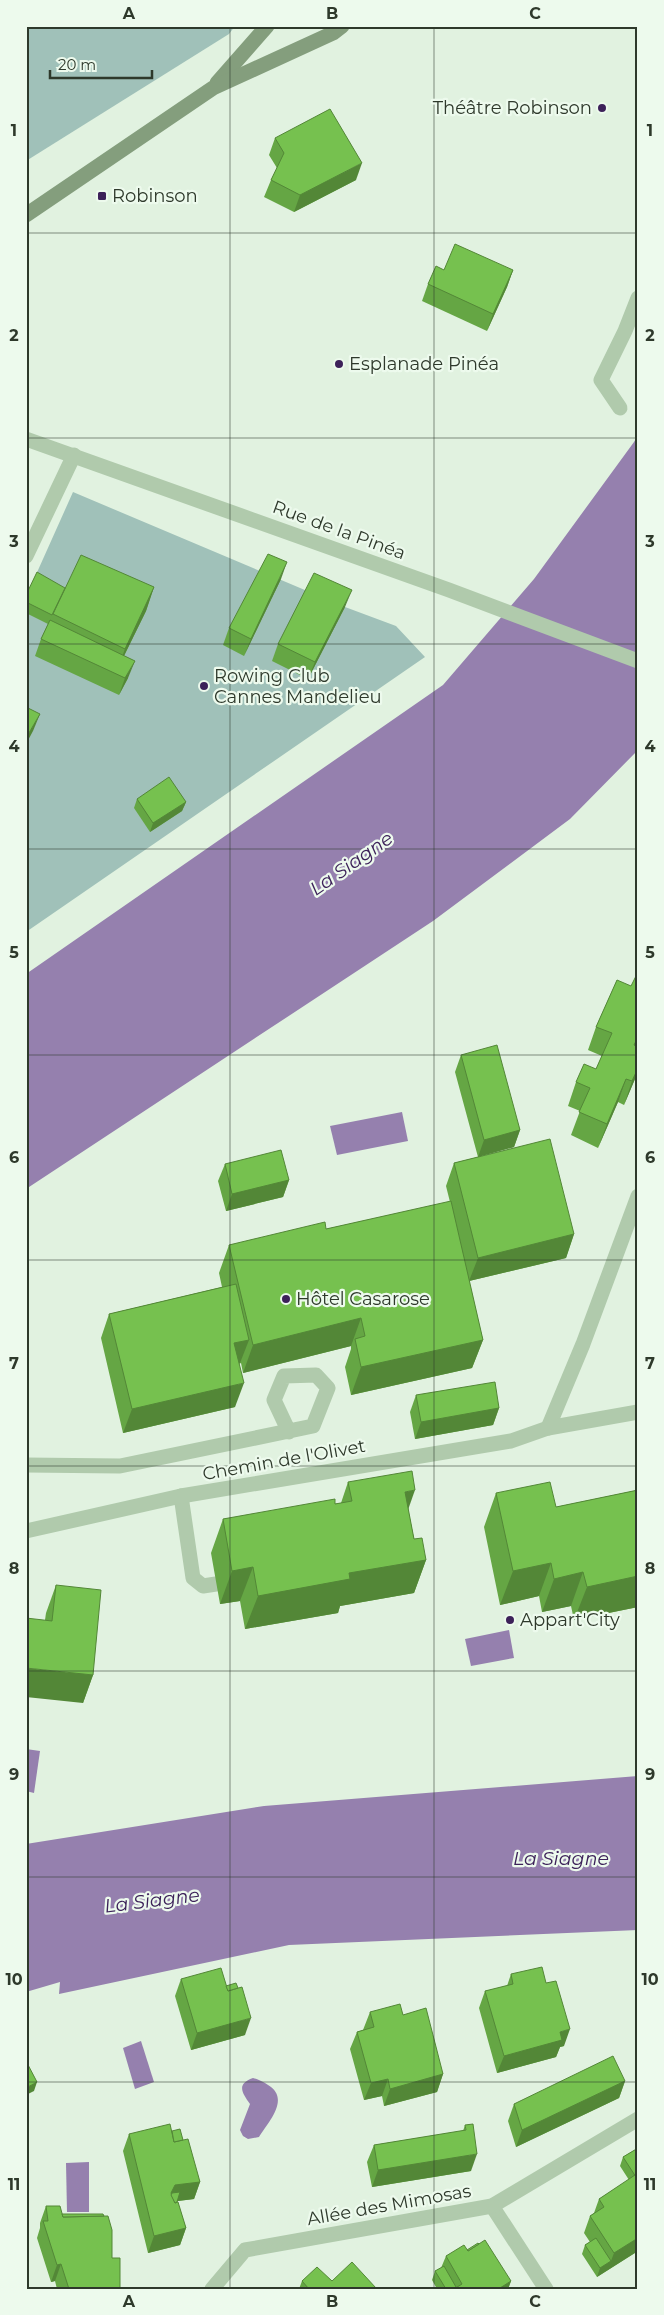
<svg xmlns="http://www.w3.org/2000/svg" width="664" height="2315" font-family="Montserrat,sans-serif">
<rect width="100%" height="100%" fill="#e1f2e0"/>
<g fill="#a0c1b9">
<path d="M 26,26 L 235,26 L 229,34 L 26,161 Z"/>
<path d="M 73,492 L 345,607 L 396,626 L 425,657 L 26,932 L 26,597 Z"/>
</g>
<g fill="#9580ae">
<path d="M 638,435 L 638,750 L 570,819 L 433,921 L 26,1189 L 26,974 L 443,685 L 534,579 L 634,442 Z"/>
<path d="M 402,1112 L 408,1141 L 337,1155 L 330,1126 Z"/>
<path d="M 509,1630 L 514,1658 L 471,1666 L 465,1639 Z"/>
<path d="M 26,1749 L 40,1751 L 34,1793 L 26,1791 Z"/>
<path d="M 638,1776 L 638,1930 L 289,1945 L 59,1994 L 60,1982 L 26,1992 L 26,1844 L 264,1806 Z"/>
<path d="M 141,2041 L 154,2082 L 135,2089 L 123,2048 Z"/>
<path d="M 253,2078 C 261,2080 265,2083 271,2087 C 289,2101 267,2124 259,2137 L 248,2139 L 243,2136 L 240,2130 L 250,2104 C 242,2093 236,2084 253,2078 Z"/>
<path d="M 89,2162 L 89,2212 L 67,2212 L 66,2163 Z"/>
</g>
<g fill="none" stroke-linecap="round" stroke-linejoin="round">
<g stroke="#b0caac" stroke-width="15">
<path d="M 620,408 L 601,380 L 625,331 L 638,298"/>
<path d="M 26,556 L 74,455"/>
<path d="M 548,1428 L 583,1344 L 638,1196"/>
<path d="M 26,1465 L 120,1466 L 313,1426 L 328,1388 L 316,1375 L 284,1376 L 274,1400 L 289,1432"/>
<path d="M 181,1496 L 193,1578 L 203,1586 L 216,1584"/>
<path d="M 26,1531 L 181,1496 L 511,1441 L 548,1428 L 638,1412"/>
</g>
<g stroke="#b0caac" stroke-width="15">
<path d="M 26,439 L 449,590 L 638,661"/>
<path d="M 492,2206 L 546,2289"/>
<path d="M 212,2289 L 245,2250 L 492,2206 L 638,2119"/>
</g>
<g stroke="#849e7d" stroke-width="15">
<path d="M 217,83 L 267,26"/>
<path d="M 26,215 L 213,88 L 333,33 L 342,26"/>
</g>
</g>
<g fill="#65a644">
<path d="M 275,138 L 356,180 L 294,212 L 264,197 L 271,180 L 277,168 L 269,155 Z"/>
<path d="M 444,270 L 513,270 L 507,287 L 487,331 L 422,301 L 428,284 Z"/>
<path d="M 281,579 L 244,656 L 223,645 L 229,628 Z"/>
<path d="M 154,587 L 146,611 L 124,656 L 128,678 L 119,695 L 35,656 L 41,639 L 48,624 L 26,613 L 26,595 L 65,588 Z"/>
<path d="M 345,607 L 308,679 L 272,661 L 278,644 Z"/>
<path d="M 137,799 L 186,802 L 182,811 L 150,832 L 134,808 Z"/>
<path d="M 617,980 L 636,1046 L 637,1074 L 624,1105 L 618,1102 L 598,1148 L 571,1135 L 580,1111 L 568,1106 L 576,1082 L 596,1069 L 602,1056 L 588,1050 L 596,1027 Z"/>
<path d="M 461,1055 L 520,1130 L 514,1147 L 481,1156 L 574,1234 L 566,1258 L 469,1281 L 483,1340 L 472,1368 L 351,1395 L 345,1367 L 351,1349 L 351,1346 L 243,1373 L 241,1363 L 239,1364 L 235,1407 L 123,1433 L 101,1338 L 109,1314 L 222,1287 L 219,1273 L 229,1245 L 326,1229 L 450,1202 L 446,1186 L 454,1163 L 478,1157 L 455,1072 Z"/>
<path d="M 225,1164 L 289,1180 L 283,1197 L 226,1211 L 218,1181 Z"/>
<path d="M 416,1395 L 499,1408 L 493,1425 L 415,1439 L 410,1412 Z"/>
<path d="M 348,1482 L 408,1508 L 414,1539 L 426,1560 L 414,1593 L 340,1606 L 338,1613 L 245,1629 L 240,1601 L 220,1604 L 211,1553 L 223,1519 L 341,1503 Z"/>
<path d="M 638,1490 L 638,1607 L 574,1620 L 571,1606 L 542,1612 L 539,1596 L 500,1605 L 484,1527 L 496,1493 L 556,1507 Z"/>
<path d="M 56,1585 L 93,1675 L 83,1703 L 45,1620 L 46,1613 Z"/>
<path d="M 511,1974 L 546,1983 L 564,2046 L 560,2047 L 556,2057 L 497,2073 L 479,2008 L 485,1991 L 507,1986 Z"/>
<path d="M 181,1979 L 226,1986 L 245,2035 L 191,2050 L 175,1996 Z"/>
<path d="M 370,2012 L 403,2015 L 443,2074 L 437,2092 L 384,2106 L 382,2096 L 364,2100 L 350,2049 L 357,2032 L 363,2030 Z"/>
<path d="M 625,2081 L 619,2098 L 516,2147 L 508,2121 L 514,2104 Z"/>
<path d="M 465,2125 L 471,2171 L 372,2187 L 367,2162 L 374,2145 L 463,2131 Z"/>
<path d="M 172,2131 L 183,2140 L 200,2182 L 194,2199 L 178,2201 L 177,2202 L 186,2228 L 180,2245 L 148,2253 L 123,2151 L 129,2134 Z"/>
<path d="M 638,2148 L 638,2251 L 597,2277 L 582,2254 L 585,2245 L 590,2242 L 584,2233 L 590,2216 L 594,2213 L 599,2199 L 629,2180 L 620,2166 L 623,2157 Z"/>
<path d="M 46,2206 L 62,2214 L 112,2258 L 120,2289 L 57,2289 L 55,2281 L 51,2282 L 37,2238 L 40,2228 L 40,2223 Z"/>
<path d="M 467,2250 L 511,2281 L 508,2289 L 437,2289 L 432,2280 L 435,2271 L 441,2268 L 446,2256 Z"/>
<path d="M 302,2281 L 332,2281 L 376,2288 L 376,2289 L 299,2289 Z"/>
</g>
<g fill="#538737">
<path d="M 362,163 L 356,180 L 294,212 L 300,195 Z"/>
<path d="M 513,270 L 507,287 L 487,331 L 493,314 Z"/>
<path d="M 287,562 L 281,579 L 244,656 L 251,639 Z"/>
<path d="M 154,587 L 146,611 L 116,672 L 125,649 Z"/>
<path d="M 352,590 L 345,607 L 308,679 L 315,662 Z"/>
<path d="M 135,661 L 128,678 L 119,695 L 125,678 Z"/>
<path d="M 40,714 L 33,731 L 26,744 L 26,738 Z"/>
<path d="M 186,802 L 182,811 L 150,832 L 153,823 Z"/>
<path d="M 638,1068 L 638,1072 L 624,1105 L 632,1081 Z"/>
<path d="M 626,1079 L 618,1102 L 598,1148 L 607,1124 Z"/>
<path d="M 520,1130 L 514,1147 L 478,1157 L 484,1140 Z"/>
<path d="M 289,1180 L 283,1197 L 226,1211 L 232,1194 Z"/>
<path d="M 574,1234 L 566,1258 L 469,1281 L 478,1258 Z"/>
<path d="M 361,1318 L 351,1346 L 243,1373 L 253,1345 Z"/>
<path d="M 249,1340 L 240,1363 L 226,1367 L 234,1343 Z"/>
<path d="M 483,1340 L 472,1368 L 351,1395 L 361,1367 Z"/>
<path d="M 244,1383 L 235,1407 L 123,1433 L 132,1409 Z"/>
<path d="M 499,1408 L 493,1425 L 415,1439 L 421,1422 Z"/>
<path d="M 415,1490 L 403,1524 L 405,1492 Z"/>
<path d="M 426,1560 L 414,1593 L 340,1606 L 338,1613 L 245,1629 L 258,1596 L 349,1573 Z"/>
<path d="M 551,1563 L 539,1596 L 500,1605 L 513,1571 Z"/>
<path d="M 253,1567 L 240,1601 L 220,1604 L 232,1571 Z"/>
<path d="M 583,1572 L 571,1606 L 542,1612 L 554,1579 Z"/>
<path d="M 638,1576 L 638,1607 L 574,1620 L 587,1587 Z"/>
<path d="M 26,1668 L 93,1675 L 83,1703 L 26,1697 Z"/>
<path d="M 251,2018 L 245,2035 L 191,2050 L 197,2033 Z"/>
<path d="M 570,2029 L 564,2046 L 560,2047 L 556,2057 L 497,2073 L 504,2056 L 560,2032 Z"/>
<path d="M 443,2074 L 437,2092 L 384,2106 L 390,2089 Z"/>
<path d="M 388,2079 L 382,2096 L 364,2100 L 371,2083 Z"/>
<path d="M 625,2081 L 619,2098 L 516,2147 L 522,2130 Z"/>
<path d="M 37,2082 L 34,2091 L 26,2095 L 26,2088 Z"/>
<path d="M 477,2154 L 471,2171 L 372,2187 L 378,2170 Z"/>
<path d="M 200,2182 L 194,2199 L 169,2202 L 171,2193 L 175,2185 Z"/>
<path d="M 186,2228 L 180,2245 L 148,2253 L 154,2236 Z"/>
<path d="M 638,2238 L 638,2251 L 597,2277 L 600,2268 L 611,2261 L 614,2253 Z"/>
<path d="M 61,2264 L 55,2281 L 51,2282 L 57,2265 Z"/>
<path d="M 511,2281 L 508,2289 L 500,2289 L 500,2288 Z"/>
</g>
<g fill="#76c14f" stroke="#538737">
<path d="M 330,109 L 362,163 L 300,195 L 271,180 L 284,153 L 275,138 Z"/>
<path d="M 455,244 L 513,270 L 493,314 L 428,284 L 436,266 L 444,270 Z"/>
<path d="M 268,554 L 287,562 L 251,639 L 229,628 Z"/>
<path d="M 81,555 L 154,587 L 125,649 L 53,614 Z"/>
<path d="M 37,572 L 65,588 L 52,615 L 26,602 L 26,595 Z"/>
<path d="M 314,573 L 352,590 L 315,662 L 278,644 Z"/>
<path d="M 50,620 L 135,661 L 125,678 L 41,639 Z"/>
<path d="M 26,707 L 40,714 L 26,738 Z"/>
<path d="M 169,777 L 186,802 L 153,823 L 137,799 Z"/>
<path d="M 638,972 L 638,1037 L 634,1045 L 638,1047 L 638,1068 L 632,1081 L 626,1079 L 607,1124 L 579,1112 L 590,1088 L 576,1082 L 584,1064 L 596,1069 L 612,1033 L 596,1027 L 617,980 L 631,986 Z"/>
<path d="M 497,1045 L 520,1130 L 484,1140 L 461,1055 Z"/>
<path d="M 550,1139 L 574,1234 L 478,1258 L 454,1163 Z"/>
<path d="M 281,1150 L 289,1180 L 232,1194 L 225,1164 Z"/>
<path d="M 451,1201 L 483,1340 L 361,1367 L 355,1339 L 365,1336 L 361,1318 L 253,1345 L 229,1245 L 325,1222 L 326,1229 Z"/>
<path d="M 236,1284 L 249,1340 L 234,1343 L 244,1383 L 132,1409 L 109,1314 Z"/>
<path d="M 495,1382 L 499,1408 L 421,1422 L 416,1395 Z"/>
<path d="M 412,1471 L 415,1490 L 405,1492 L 414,1539 L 422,1538 L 426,1560 L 349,1573 L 350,1579 L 258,1596 L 253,1567 L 232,1571 L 223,1519 L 335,1499 L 335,1504 L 352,1501 L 348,1482 Z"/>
<path d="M 550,1482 L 556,1507 L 638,1490 L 638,1576 L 587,1587 L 583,1572 L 554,1579 L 551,1563 L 513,1571 L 496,1493 Z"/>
<path d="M 56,1585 L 101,1590 L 93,1675 L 26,1668 L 26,1618 L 52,1621 Z"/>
<path d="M 542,1967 L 546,1983 L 556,1981 L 570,2029 L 560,2032 L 562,2040 L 504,2056 L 485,1991 L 513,1984 L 511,1974 Z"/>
<path d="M 221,1968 L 228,1991 L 242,1987 L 251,2018 L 197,2033 L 181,1979 Z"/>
<path d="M 236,1983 L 238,1988 L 228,1991 L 226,1986 Z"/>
<path d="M 400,2004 L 403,2015 L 426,2008 L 443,2074 L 390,2089 L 388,2079 L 371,2083 L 357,2032 L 374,2027 L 370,2012 Z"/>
<path d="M 613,2056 L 625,2081 L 522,2130 L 514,2104 Z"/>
<path d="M 26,2061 L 37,2082 L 26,2088 Z"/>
<path d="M 170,2124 L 174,2142 L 188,2139 L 200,2182 L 175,2185 L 171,2193 L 175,2203 L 178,2202 L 186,2228 L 154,2236 L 129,2134 Z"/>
<path d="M 473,2124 L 477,2154 L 378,2170 L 374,2145 L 466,2130 L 465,2125 Z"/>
<path d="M 180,2129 L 183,2140 L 174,2142 L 172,2131 Z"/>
<path d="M 638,2148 L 638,2176 L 636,2177 L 623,2157 Z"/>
<path d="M 635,2175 L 638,2179 L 638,2238 L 614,2253 L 590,2216 L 604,2207 L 599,2199 Z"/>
<path d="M 180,2192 L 177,2202 L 175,2203 L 171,2195 L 172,2193 Z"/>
<path d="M 46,2206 L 60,2206 L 63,2217 L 108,2216 L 112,2230 L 112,2258 L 120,2258 L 120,2289 L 69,2289 L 61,2264 L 57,2265 L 43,2221 L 48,2221 Z"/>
<path d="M 62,2214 L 103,2214 L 104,2216 L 63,2217 Z"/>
<path d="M 596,2238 L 611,2261 L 600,2268 L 585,2245 Z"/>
<path d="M 485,2240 L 511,2281 L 500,2288 L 500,2289 L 454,2289 L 462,2284 L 446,2256 L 464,2245 L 468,2251 Z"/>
<path d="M 478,2243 L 479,2244 L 468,2251 L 467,2250 Z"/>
<path d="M 352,2262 L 376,2288 L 375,2289 L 309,2289 L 302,2281 L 317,2267 L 332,2281 Z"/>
<path d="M 444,2266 L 456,2287 L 454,2289 L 446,2289 L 435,2271 Z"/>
</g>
<path fill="none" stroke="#2e392b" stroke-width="1" stroke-opacity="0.55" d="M 230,26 L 230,2289M 434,26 L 434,2289M 26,233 L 638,233M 26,438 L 638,438M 26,644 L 638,644M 26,849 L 638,849M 26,1055 L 638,1055M 26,1260 L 638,1260M 26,1466 L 638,1466M 26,1671 L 638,1671M 26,1877 L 638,1877M 26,2082 L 638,2082"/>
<g fill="#3c2159" stroke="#edfaed" stroke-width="2">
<circle cx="602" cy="108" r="5"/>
<rect x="97" y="191" width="10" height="10" rx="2.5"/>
<circle cx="339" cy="364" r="5"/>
<circle cx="204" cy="686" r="5"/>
<circle cx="286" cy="1299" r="5"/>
<circle cx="510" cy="1620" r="5"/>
</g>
<g text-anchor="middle" stroke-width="4.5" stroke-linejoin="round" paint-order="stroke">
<g font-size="18" fill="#2e392b" stroke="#edfaed" text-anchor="start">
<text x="592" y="114" text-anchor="end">Théâtre Robinson</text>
<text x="112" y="202">Robinson</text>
<text x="349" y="370">Esplanade Pinéa</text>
<text x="214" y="682">Rowing Club<tspan x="214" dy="21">Cannes Mandelieu</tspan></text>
<text x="296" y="1305">Hôtel Casarose</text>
<text x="520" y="1626">Appart'City</text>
</g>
<g font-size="18" fill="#2e392b" stroke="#edfaed">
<text transform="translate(339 530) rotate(20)" y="6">Rue de la Pinéa</text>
<text transform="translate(284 1460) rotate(-10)" y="6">Chemin de l'Olivet</text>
<text transform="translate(389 2205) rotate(-10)" y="6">Allée des Mimosas</text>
</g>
<g font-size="19" font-style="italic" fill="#3c2159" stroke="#edfaed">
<text transform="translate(351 863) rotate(-35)" y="7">La Siagne</text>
<text x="561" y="1865">La Siagne</text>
<text transform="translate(152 1900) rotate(-7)" y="7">La Siagne</text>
</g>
</g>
<rect width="664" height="2315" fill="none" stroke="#edfaed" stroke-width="55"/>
<path d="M50 70v8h102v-8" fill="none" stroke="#2e392b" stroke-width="2.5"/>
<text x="58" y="70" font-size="15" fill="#2e392b" stroke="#edfaed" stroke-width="4" paint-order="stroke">20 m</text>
<rect x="28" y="28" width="608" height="2260" fill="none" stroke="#2e392b" stroke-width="2"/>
<g font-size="16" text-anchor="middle" font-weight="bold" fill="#2e392b">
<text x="129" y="19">A</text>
<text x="332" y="19">B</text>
<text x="535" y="19">C</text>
<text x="14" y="136">1</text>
<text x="650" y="136">1</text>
<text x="14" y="341">2</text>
<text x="650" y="341">2</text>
<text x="14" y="547">3</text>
<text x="650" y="547">3</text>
<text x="14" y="752">4</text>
<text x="650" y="752">4</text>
<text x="14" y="958">5</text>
<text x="650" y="958">5</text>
<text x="14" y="1163">6</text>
<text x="650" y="1163">6</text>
<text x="14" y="1369">7</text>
<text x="650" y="1369">7</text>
<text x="14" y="1574">8</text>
<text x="650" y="1574">8</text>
<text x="14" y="1780">9</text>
<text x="650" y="1780">9</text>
<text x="14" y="1985">10</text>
<text x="650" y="1985">10</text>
<text x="14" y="2190">11</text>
<text x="650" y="2190">11</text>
<text x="129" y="2307">A</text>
<text x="332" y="2307">B</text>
<text x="535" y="2307">C</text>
</g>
</svg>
